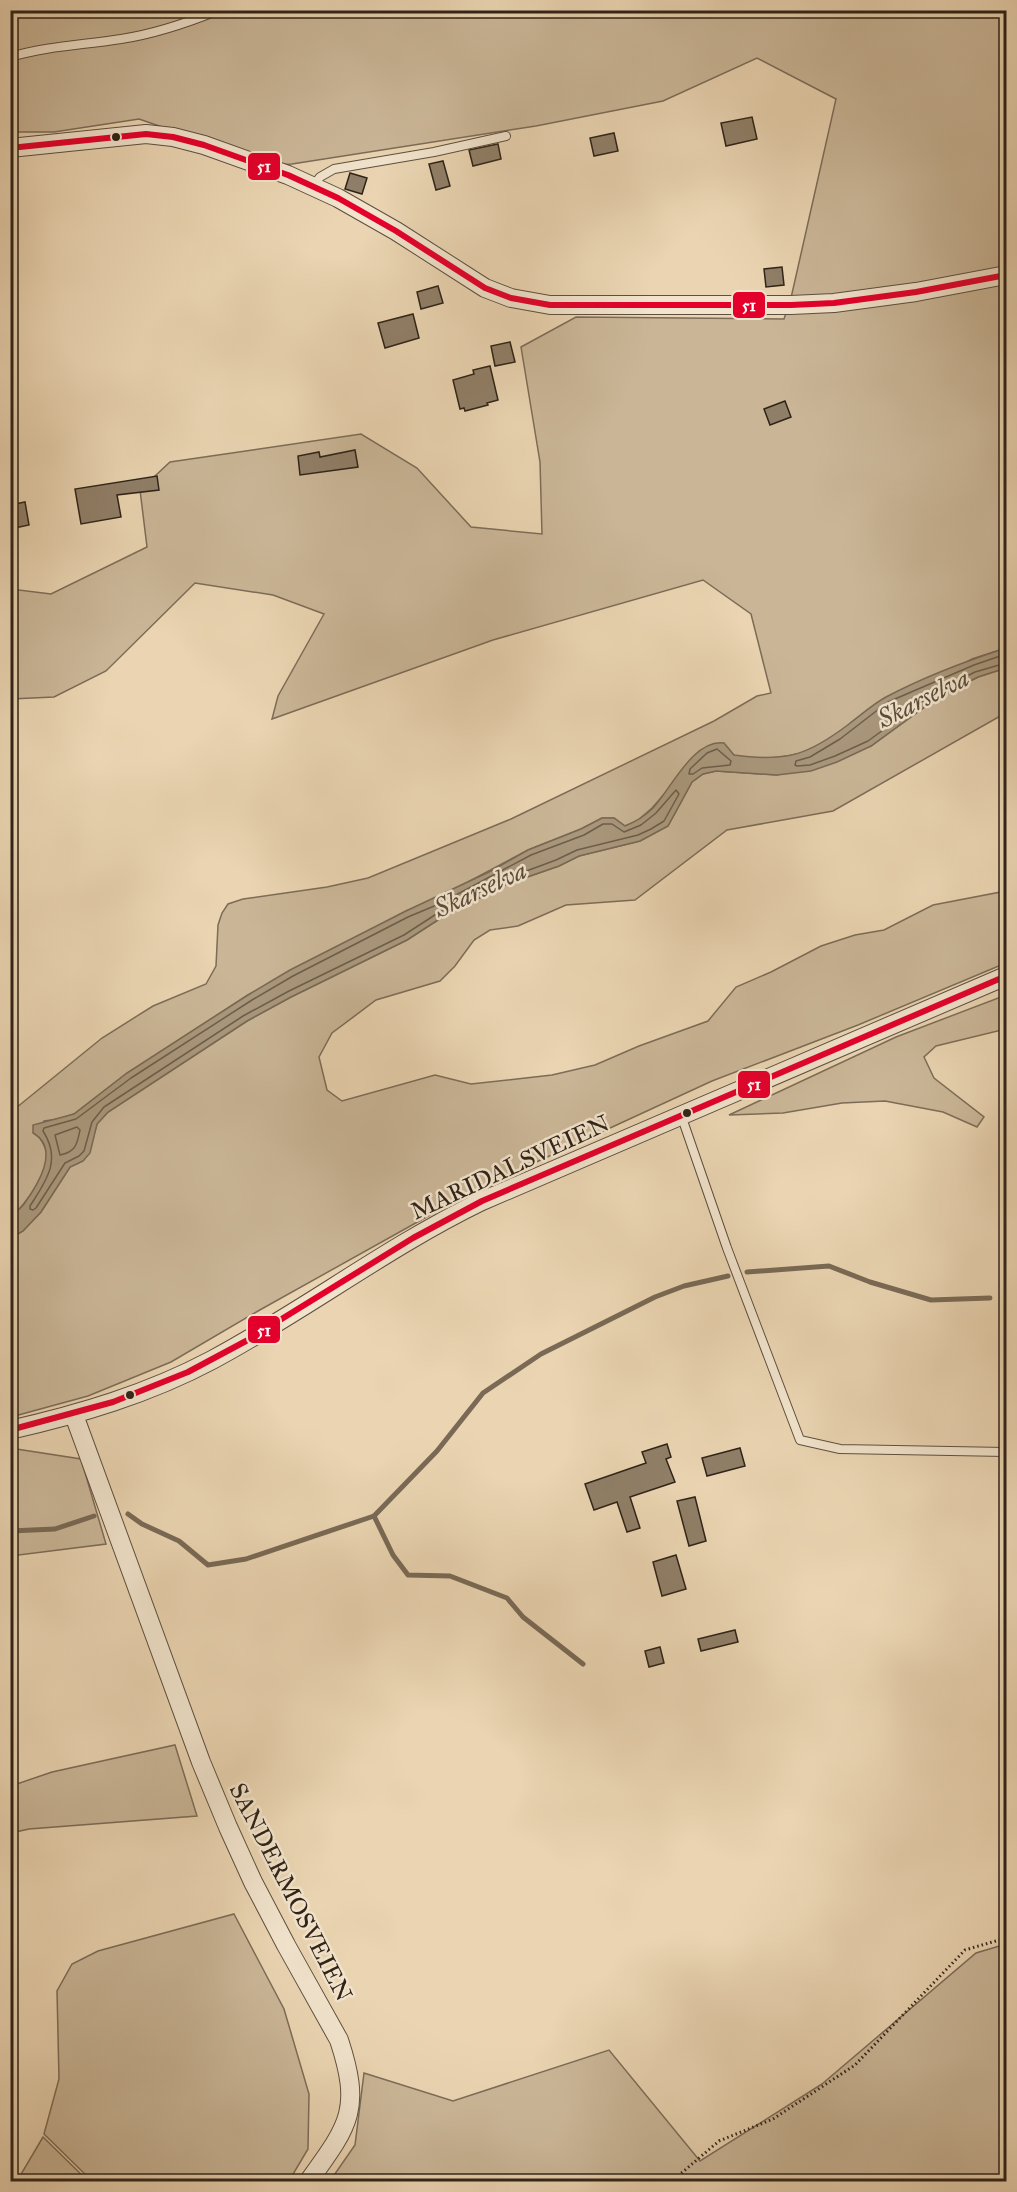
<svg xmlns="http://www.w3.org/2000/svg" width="1017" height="2192" font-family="'IM FELL Great Primer',serif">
<rect width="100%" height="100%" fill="#ead4b1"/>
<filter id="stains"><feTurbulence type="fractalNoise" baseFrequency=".00333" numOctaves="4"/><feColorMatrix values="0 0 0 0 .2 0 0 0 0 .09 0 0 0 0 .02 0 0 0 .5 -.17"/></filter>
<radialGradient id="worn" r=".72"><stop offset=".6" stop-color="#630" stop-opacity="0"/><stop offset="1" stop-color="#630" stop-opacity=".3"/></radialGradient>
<g fill="#cab697" stroke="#7c6c58" stroke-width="1.5">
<path d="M 11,11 L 1006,11 L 1006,648 L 972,659 L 807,752 C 790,756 749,763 733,755 C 730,754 729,751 726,748 L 666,792 L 652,808 L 637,821 L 625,826 L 614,818 L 602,818 L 581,829 L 528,850 L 436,899 L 406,911 L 248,995 L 127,1073 L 74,1114 L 59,1119 L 44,1121 L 40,1137 C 41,1141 45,1146 46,1150 C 51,1175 25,1202 11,1219 L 11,1112 L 102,1038 L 153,1006 L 206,984 L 216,966 L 218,925 L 222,913 L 228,904 L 243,899 L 327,887 L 368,878 L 511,819 L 714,721 L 757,696 L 771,693 L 751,614 L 703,580 L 493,640 L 272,719 L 278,696 L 324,614 L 273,595 L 195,583 L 106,671 L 54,697 L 11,699 L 11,589 L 51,594 L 147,547 L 140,490 L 170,462 L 361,434 L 417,468 L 471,527 L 542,534 L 540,462 L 521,347 L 576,317 L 784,319 L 791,298 L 836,99 L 757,58 L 663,101 L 536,126 L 292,164 L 273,165 L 139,119 L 54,132 L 11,132 Z"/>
<path d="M 1006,668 L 1006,714 L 1002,715 L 833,811 L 727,830 L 635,900 L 566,905 L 518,926 L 490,930 L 474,940 L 455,966 L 440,981 L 376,1000 L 332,1033 L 319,1057 L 327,1090 L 342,1101 L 435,1075 L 471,1084 L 552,1075 L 595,1065 L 639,1046 L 708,1021 L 736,987 L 771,972 L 821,946 L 855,935 L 884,930 L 933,905 L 1006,891 L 1006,963 L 858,1025 L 712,1081 L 532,1164 L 430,1215 L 258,1311 L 171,1362 L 88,1396 L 11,1417 L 10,1238 L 23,1231 L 41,1212 L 70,1167 L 83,1161 L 89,1153 L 97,1124 L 108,1112 L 247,1021 L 291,997 L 407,940 L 444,916 L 507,884 L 559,866 L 579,856 L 640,841 L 668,826 L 692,782 L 703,774 L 716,771 L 777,775 L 871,746 L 937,698 L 978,677 Z"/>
<path d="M 1006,995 L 1006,1029 L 936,1046 L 924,1057 L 934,1078 L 984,1117 L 977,1127 L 943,1112 L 885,1101 L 842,1103 L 783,1113 L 729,1115 L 896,1037 Z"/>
<path d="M 10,1448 L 81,1459 L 106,1544 L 11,1556 Z"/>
<path d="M 175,1745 L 197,1816 L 29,1829 L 11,1833 L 11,1786 L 52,1772 Z"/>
<path d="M 234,1914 L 284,2009 L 309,2094 L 308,2149 L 289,2181 L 92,2181 L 44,2134 L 59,2079 L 57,1991 L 72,1964 L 98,1951 Z"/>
<path d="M 1006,1944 L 1006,2181 L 330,2181 L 355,2145 L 364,2073 L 453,2101 L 609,2050 L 700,2161 L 822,2084 L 976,1953 Z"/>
<path d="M 43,2137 L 88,2181 L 17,2181 Z"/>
</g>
<path fill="#aa987d" stroke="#796955" stroke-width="1.5" d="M 1006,648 L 1006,668 L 978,677 L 937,698 L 871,746 L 837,762 L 811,771 L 777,775 L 716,771 L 703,774 L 692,782 L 668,826 L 640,841 L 579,856 L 559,866 L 507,884 L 444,916 L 407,940 L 291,997 L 247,1021 L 108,1112 L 97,1124 L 90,1153 L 83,1161 L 70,1167 L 41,1212 L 23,1231 L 11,1238 C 10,1233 9,1224 11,1219 C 13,1214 20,1209 24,1204 C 37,1186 61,1149 33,1133 L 33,1125 L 74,1114 L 127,1073 L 248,995 L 290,970 L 406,911 L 491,871 L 528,850 L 581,829 L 602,818 L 614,818 L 625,826 C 635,822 645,816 653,808 C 671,789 693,739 724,743 L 734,755 C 786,762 807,756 849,724 C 861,715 873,704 886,697 C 924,677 966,661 1006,648 Z"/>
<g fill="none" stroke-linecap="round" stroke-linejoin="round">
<g stroke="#6c5e4a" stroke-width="1.5">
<path d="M 1006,654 L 974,665 L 888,702 L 840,739 L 810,757 L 796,761 L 795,765 L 797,766 L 810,765 L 835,756 L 868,741 L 934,693 L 975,672 L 1006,663"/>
<path d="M 717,749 L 731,761 L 730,765 L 702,768 L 693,774 L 689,774 L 690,769 L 707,753 Z"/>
<path d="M 676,790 L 679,794 L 664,821 L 651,829 L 638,835 L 577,850 L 556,860 L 505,879 L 441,911 L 404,935 L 289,991 L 243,1016 L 104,1107 L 92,1122 L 84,1151 L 79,1156 L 65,1163 L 36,1208 L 33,1210 L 30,1209 L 30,1206 C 46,1181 62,1160 43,1131 L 44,1128 L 76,1119 L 131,1078 L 252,1000 L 293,976 L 408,917 L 439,904 L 531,855 L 584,835 L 603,824 L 612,824 L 624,832 L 641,825 L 656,813 Z"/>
<path d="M 77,1127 L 80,1130 C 77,1144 76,1152 60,1155 L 55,1135 Z"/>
</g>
<g stroke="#796955" stroke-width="5">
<path d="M 747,1272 L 829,1266 L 870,1282 L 931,1300 L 990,1298"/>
<path d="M 128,1514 L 142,1524 L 179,1541 L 208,1565 L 246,1559 L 374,1516 L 437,1451 L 483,1393 L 541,1354 L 655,1297 L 684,1286 L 728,1276"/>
<path d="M 374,1516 L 393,1555 L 408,1575 L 450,1576 L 507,1598 L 523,1617 L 583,1664"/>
<path d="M 10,1531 L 55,1529 L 94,1516"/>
</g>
</g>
<g fill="#907f68" stroke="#2f2318" stroke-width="1.5">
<path d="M 752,117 L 757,139 L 726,146 L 721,123 Z"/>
<path d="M 614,133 L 618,151 L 594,156 L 590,138 Z"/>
<path d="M 498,144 L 501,159 L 473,166 L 469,150 Z"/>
<path d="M 443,161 L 450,186 L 436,190 L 429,164 Z"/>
<path d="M 350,173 L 367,178 L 362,194 L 345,189 Z"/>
<path d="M 782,267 L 784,285 L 766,287 L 764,269 Z"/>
<path d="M 438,286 L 443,303 L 421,309 L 417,292 Z"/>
<path d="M 413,314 L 419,338 L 385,348 L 378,323 Z"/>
<path d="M 510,342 L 515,362 L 495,366 L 491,346 Z"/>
<path d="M 490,366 L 498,400 L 487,403 L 488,405 L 465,411 L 464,408 L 460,409 L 453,380 L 474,374 L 473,370 Z"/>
<path d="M 785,401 L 791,417 L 770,425 L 764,409 Z"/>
<path d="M 355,450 L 358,467 L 300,475 L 298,456 L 319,452 L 320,457 Z"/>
<path d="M 157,476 L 159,490 L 117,495 L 121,517 L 81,524 L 75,489 Z"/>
<path d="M 25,502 L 29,525 L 10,529 L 10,505 Z"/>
<path d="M 667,1444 L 671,1457 L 666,1459 L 675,1482 L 630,1497 L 640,1528 L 627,1532 L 617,1502 L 594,1510 L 585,1484 L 646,1463 L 642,1452 Z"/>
<path d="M 740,1448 L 745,1466 L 707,1476 L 702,1458 Z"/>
<path d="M 695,1497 L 706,1541 L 689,1546 L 677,1501 Z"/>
<path d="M 676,1555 L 686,1589 L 662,1596 L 653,1562 Z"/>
<path d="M 735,1630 L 738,1642 L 701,1651 L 698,1639 Z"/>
<path d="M 660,1647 L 664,1663 L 649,1667 L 645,1651 Z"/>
</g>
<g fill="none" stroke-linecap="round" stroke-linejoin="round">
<g stroke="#5e4f3e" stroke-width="10">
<g id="service">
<path d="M 10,57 C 47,46 83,45 121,39 C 154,34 187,23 219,10"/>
<path d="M 313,186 L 320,177 L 334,169 L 434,152 L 506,136"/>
<path d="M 681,1115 L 727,1248 L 800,1440 L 840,1449 L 1006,1452"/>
</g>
</g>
<g stroke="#5e4f3e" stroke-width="20">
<g id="tertiary">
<path d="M 10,148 L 146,134 L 173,137 L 204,145 L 288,175 L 338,198 L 396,231 L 485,288 L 511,298 L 550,305 L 791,305 L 834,303 L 916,292 L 1006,275"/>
<path d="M 74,1415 L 201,1762 L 228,1827 L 253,1882 L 286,1945 L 339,2040 C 362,2110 349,2125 308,2182"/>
<path d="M 10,1430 C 80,1414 148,1394 212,1360 C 304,1311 387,1247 482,1201 L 1006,976"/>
</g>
</g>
<path stroke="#2f2318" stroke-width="3" stroke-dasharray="1.5 3" stroke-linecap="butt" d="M 671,2182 L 719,2141 L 773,2119 L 855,2065 L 965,1950 L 1006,1938"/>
<use href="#service" stroke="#f1e3cc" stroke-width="8"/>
<use href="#tertiary" stroke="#f1e3cc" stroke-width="18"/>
<g stroke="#f1e3cc" stroke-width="10">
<g id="bus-1">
<path d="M 10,148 L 146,134 L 173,137 L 204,145 L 288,175 L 338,198 L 396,231 L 485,288 L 511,298 L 550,305 L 791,305 L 834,303 L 916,292 L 1006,275"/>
<path d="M 10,1430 L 113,1402 L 188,1372 L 246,1341 L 413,1238 L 482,1201 L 1006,976"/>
</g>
</g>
<use href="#bus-1" stroke="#e4002b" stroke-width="6"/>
</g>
<g fill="#2f2318" stroke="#f1e3cc" stroke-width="2">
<circle cx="116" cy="137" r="5"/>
<circle cx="687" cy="1113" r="5"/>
<circle cx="130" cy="1395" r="5"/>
</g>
<g text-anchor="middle" stroke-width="5" stroke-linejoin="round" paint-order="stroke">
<g font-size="24" fill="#2f2318" stroke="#f1e3cc">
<text transform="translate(510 1167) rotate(-25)" y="8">MARIDALSVEIEN</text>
<text transform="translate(291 1892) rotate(63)" y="8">SANDERMOSVEIEN</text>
</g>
<g font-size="26" font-style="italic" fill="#5a4c3b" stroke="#f1e3cc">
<text transform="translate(923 698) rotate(-27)" y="9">Skarselva</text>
<text transform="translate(480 889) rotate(-25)" y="9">Skarselva</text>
</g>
</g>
<g stroke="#f1e3cc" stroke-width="2">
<rect x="247" y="152" width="34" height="29" rx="6" fill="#e4002b"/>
<rect x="732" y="291" width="34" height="28" rx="6" fill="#e4002b"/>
<rect x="737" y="1070" width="34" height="29" rx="6" fill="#e4002b"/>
<rect x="247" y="1315" width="34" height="29" rx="6" fill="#e4002b"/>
</g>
<g font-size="16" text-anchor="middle" font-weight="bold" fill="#fff">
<text x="264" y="172">51</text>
<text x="749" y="311">51</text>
<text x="754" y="1090">51</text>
<text x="264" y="1336">51</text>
</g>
<rect width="1017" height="2192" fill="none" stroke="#ead4b1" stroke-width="36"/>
<rect x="12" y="12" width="993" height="2168" fill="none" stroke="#2f2318" stroke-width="3"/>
<rect x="18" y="18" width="981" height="2156" fill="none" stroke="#2f2318" stroke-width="1.5"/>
<rect width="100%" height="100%" filter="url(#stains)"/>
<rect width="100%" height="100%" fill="url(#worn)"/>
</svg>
